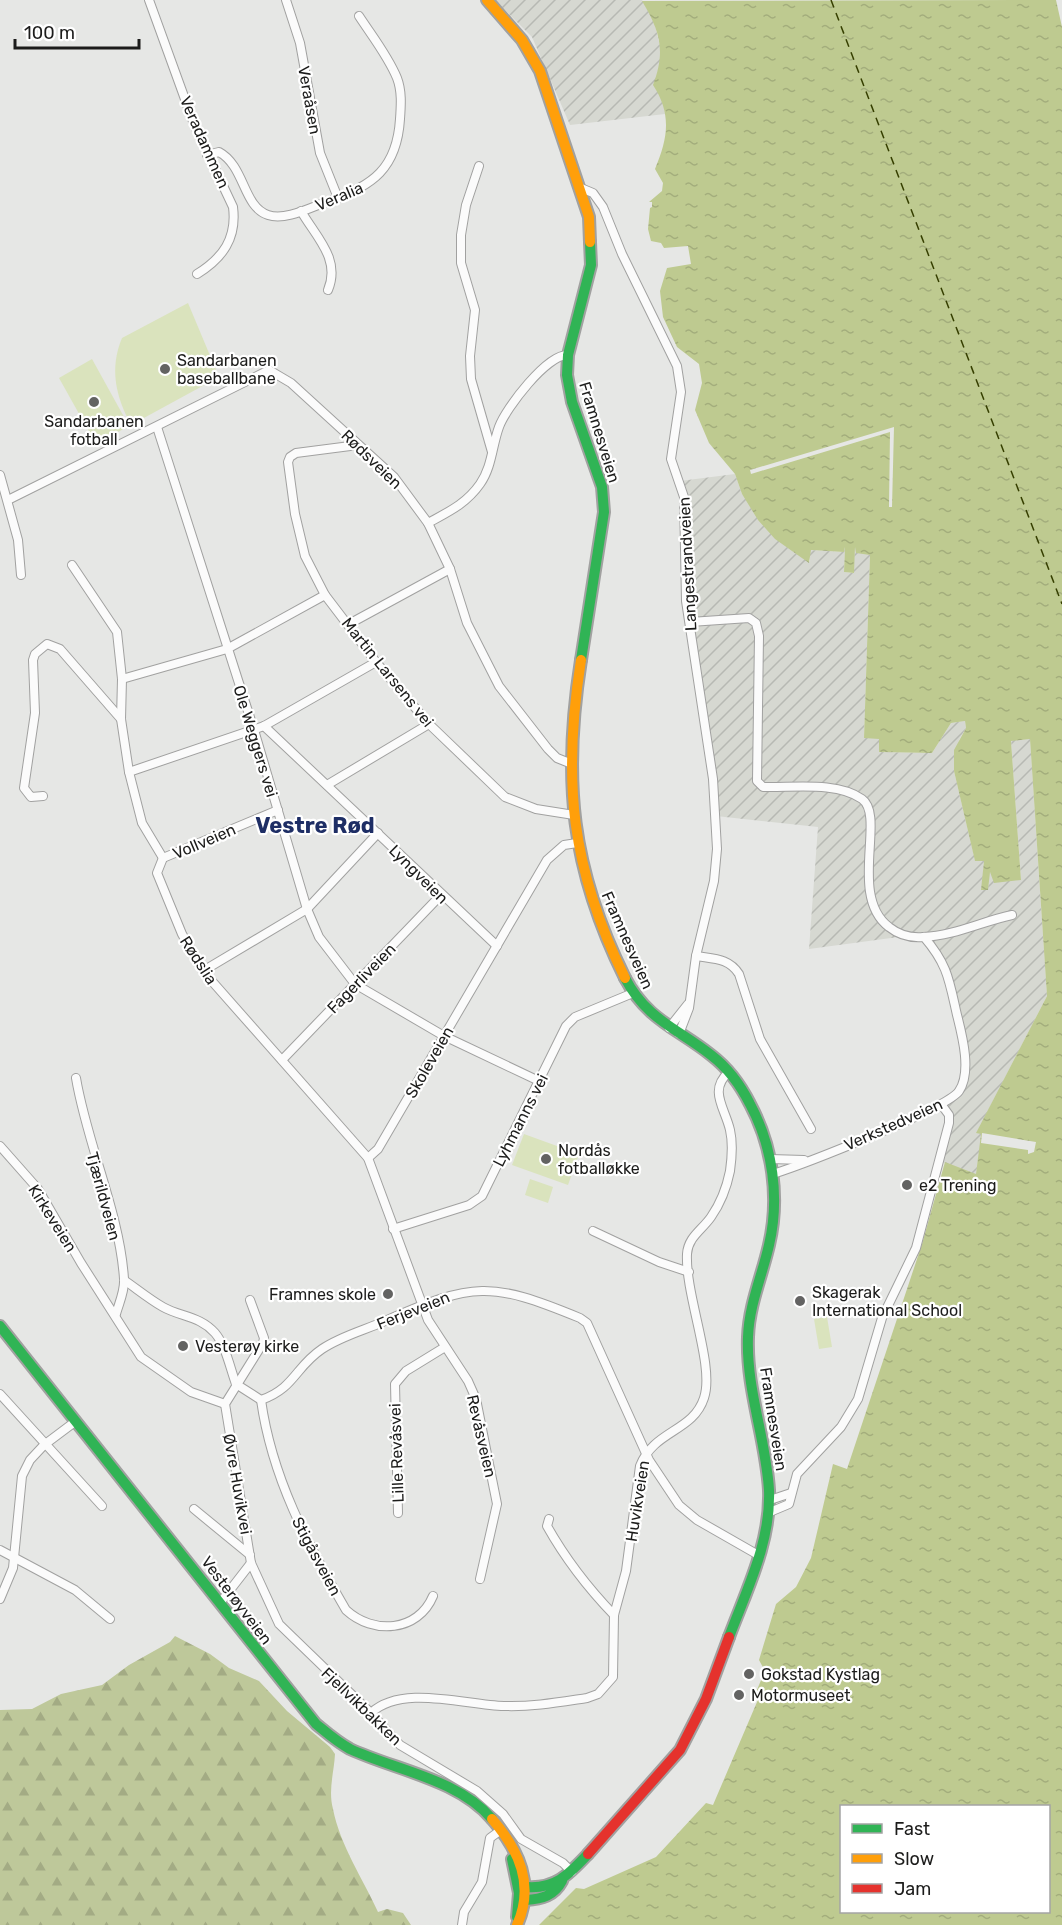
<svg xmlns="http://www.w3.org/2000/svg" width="1062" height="1925" font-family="Rubik,sans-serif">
<defs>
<pattern id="industrial-furrows" width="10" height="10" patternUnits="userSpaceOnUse" patternTransform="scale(1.5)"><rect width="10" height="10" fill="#d6d8d1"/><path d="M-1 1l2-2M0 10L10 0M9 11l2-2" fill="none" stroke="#b7b9b3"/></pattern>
<pattern id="forest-firs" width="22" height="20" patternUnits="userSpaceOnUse" patternTransform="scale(1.5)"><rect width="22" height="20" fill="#bec89a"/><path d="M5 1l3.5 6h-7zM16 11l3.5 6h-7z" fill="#a3ab84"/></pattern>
<pattern id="water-ripples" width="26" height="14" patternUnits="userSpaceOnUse" patternTransform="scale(1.5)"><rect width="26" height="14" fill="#beca90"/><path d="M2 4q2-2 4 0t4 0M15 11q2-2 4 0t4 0" fill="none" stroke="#a3ad7c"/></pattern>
</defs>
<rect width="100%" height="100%" fill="#e6e7e5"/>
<g fill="url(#industrial-furrows)">
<path d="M 495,0 L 642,0 L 654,21 L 661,50 L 661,65 L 654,85 L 664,102 L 665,114 L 570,125 L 532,37 Z"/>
<path d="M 735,474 L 742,494 L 810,562 L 810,550 L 844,552 L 845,547 L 844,572 L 853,573 L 855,547 L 870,555 L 864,738 L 879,738 L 880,752 L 932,753 L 951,723 L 965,721 L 966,728 L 959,740 L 954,771 L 975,860 L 984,861 L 982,890 L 988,890 L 989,872 L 1021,880 L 1011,740 L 1030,739 L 1047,996 L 977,1132 L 982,1133 L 976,1175 L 939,1161 L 949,1123 L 941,1104 L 959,1091 L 964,1070 L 946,968 L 924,937 L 906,936 L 809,949 L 818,827 L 716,816 L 686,601 L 680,481 Z"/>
</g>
<path fill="url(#forest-firs)" d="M 175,1636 L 210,1654 L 229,1668 L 259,1681 L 287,1711 L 330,1747 L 335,1754 C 334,1773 328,1790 333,1809 C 340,1845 363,1879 378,1912 L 387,1909 L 403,1913 L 411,1925 L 0,1925 L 0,1710 L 32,1709 L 61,1694 L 102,1685 L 129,1665 L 170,1642 Z"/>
<g fill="#dae3bd">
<path d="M 188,303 L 219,377 L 131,425 C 116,397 109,369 122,338 Z"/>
<path d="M 92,359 L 129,426 L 96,444 L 59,378 Z"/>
<path d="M 524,1134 L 579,1154 L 568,1185 L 512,1165 Z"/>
<path d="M 530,1179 L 553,1187 L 548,1203 L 525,1195 Z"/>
<path d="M 827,1317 L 832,1347 L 819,1349 L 814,1319 Z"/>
</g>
<path fill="url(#water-ripples)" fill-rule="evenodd" d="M 1056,0 L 1062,27 L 1062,1925 L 539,1925 L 576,1888 L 584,1889 L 656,1857 L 706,1803 L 713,1805 L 760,1695 L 756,1692 L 765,1671 L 759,1660 L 776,1604 L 796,1587 L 811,1558 L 833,1464 L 847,1469 L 922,1244 L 945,1162 L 976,1174 L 981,1134 L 976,1133 L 1047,996 L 1030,739 L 1011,741 L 1021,880 L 994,883 L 990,872 L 988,890 L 981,890 L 984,861 L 975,861 L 954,771 L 954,750 L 966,728 L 965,721 L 951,723 L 932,753 L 879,752 L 879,739 L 864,738 L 870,555 L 856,553 L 855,547 L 854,573 L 844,572 L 845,547 L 844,552 L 811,550 L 809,563 L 775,539 L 758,520 L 742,494 L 735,474 L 709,443 L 695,410 L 702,383 L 699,364 L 677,347 L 663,317 L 660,291 L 667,268 L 691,264 L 688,246 L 664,248 L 661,243 L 651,241 L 648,229 L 650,208 L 652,207 L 652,202 L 649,202 L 662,191 L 663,183 L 655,169 C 668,138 672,114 653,85 C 666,51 660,31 642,1 ZM 842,1806 L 1048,1806 L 1048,1912 L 842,1912 Z"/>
<g fill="#e6e7e5">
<path d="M 894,427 L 892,507 L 889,507 L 890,432 L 751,474 L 750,470 Z"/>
<path d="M 982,1133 L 1036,1142 L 1034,1152 L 1028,1154 L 1028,1150 L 981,1143 Z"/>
</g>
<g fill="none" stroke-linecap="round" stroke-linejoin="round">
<path stroke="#363f00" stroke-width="1.5" stroke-dasharray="8 6" stroke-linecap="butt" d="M 831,0 L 1062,604"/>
<g stroke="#a1a1a0" stroke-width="10">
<g id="street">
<path d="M 149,0 L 194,124 L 233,207 C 237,238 223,258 197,274"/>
<path d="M 286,0 L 300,43 L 320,153 L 338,198"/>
<path d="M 207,155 L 219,152 C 245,166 243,207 268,215 C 286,221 311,207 329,201 C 373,186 397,168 400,119 C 401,105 402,91 397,78 C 388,56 372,36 359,16"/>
<path d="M 479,166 L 466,205 L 461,235 L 461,263 L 475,310 L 470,356 L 471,379 L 492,452"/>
<path d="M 581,188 L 593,193 L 603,207 L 622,254 L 677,366 L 681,392 L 671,459 L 684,497 L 686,601 L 713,779 L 717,849 L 714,881 L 696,956 L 689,1008 L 679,1034"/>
<path d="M 301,211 C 316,237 341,259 328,290"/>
<path d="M 157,427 L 254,730 L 307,909 L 319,937 L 355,984 L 444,1036 L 539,1081"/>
<path d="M 358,445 L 296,453 L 290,457 L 288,462 L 295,514 L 305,556 L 325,595 L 376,662 L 429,724 L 505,797 L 536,809 L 574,815"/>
<path d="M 0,475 L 18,540 L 21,575"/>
<path d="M 8,500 L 269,370 L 291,383 L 394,477 L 428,523 L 450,569 L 467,623 L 499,686 L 548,749 L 557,758 L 572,764"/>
<path d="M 428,523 C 448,512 466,504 480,484 C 492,467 492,446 499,427 C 506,408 547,354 568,355"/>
<path d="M 72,565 L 117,632 L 122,679 L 121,719 L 129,772 L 142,823 L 163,858"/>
<path d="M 690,622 L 749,618 L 756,623 L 759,636 L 757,781 L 763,787 C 792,788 837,781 862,799 C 886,816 848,896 889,927 C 899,935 911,938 923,937 C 954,936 983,921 1012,915"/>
<path d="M 349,624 L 450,569"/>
<path d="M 122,679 L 227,649 L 325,595"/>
<path d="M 264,726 L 497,946"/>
<path d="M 129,772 L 264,726 L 376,662"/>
<path d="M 327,785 L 429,724"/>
<path d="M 43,796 L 31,797 L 24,788 L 35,713 L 33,660 L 35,654 L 47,644 L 60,649 L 121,719"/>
<path d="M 278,810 L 163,858 L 157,873 L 182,934 L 203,971 L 368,1158 L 428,1320 L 468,1381 L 476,1399 L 497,1504 L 480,1579"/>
<path d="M 696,956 C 714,959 729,958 739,974 L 760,1039 L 811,1129"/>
<path d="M 203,971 L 307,909 L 378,833"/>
<path d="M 669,1028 L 688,1004"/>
<path d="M 282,1060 L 440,896"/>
<path d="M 76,1078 C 87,1144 120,1214 124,1279 C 125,1291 119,1303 116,1314"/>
<path d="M 0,1146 L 38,1189 L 81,1263 L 141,1357 L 191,1392 L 225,1404"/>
<path d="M 368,1158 L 378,1149 L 547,860 L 564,845 L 577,843"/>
<path d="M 770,1159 L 804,1160"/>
<path d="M 773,1174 C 801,1165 947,1109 959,1091 C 972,1072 962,1035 957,1015 C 949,980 948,965 924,937"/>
<path d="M 393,1229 L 469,1205 L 482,1196 L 566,1026 L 575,1017 L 633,993"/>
<path d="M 593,1231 L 659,1262 L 689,1272"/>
<path d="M 124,1280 C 137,1289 149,1299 163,1307 C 181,1317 200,1316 215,1333 C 226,1346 230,1368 236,1384"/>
<path d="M 250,1300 L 264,1338 L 263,1343 L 225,1404 L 251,1563 L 279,1624 L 371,1713 L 400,1745 L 477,1791 L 503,1814 L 521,1839 L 563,1863 L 572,1872"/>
<path d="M 236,1384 L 261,1400 C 295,1388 295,1367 322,1349 C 341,1336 365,1330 385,1321 C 474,1282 490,1281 580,1318 L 587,1323 L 649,1460 L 679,1505 L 697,1520 L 760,1556"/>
<path d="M 0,1394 L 102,1506"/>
<path d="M 261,1400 C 272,1478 307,1543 346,1610 C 373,1635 418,1632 433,1596"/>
<path d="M 770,1500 L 791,1493"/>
<path d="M 194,1509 L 250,1555"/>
<path d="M 770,1512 L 789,1504 L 797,1474 L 841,1427 L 858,1399 L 882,1318 L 916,1248 L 949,1123 L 949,1115 L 941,1104"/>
<path d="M 398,1513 L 395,1384 L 406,1371 L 445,1347"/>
<path d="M 549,1519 L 547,1526 C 565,1558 588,1588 614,1615"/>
<path d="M 0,1550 L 75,1590 L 110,1619"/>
<path d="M 0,1599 L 13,1568 L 22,1476 L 30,1460 L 44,1445 L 76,1421"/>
<path d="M 220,1603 L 251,1563"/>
<path d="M 371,1713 C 402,1684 465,1705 504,1706 C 532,1707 560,1702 587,1698 L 598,1694 L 613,1677 L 614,1615 L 626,1571 L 640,1466 C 654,1430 693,1432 704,1398 C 715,1366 685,1295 687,1254 C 688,1237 702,1230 711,1217 C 720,1204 727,1186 730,1171 C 732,1157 733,1143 730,1130 C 725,1108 708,1090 729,1072"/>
<path d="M 462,1925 L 464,1912 L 482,1882 L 490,1838 L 501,1830"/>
</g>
</g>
<g stroke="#a1a1a0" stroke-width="14">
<g id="fast">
<path d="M 581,660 L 604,512 L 602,487 L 572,402 L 567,375 L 568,355 L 591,265 L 590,242"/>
<path d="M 625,978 C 647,1020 677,1028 711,1055 C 728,1068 741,1086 750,1104 C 773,1147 780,1198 769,1245 C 762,1276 749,1305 748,1337 C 746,1389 766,1439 769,1490 C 771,1542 747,1589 729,1637"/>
<path d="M 0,1326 L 316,1724 C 327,1733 337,1742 350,1749 C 395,1770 458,1779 492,1819"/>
<path d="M 512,1859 L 519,1893 L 517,1917"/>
<path d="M 562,1881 C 554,1896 542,1899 526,1900 L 519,1893 L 527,1887 C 556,1889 569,1874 588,1854"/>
</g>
</g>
<g stroke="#a1a1a0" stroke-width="14">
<g id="slow">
<path d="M 487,0 L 522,40 L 540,71 L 589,217 L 590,242"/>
<path d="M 581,660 C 562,780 571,869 625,978"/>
<path d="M 492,1819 C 519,1850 535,1885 517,1925"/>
</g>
</g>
<g stroke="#a1a1a0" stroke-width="14">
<path id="jam" d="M 588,1854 L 680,1750 L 706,1699 L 729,1637"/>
</g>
<use href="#street" stroke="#fbfbfb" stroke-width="8"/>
<use href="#fast" stroke="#30b455" stroke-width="10"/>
<use href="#slow" stroke="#ff9f0a" stroke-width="10"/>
<use href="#jam" stroke="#e5322d" stroke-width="10"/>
</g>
<g fill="#636362" stroke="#fff" stroke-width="2">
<circle cx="165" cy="369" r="6"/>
<circle cx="94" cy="402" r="6"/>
<circle cx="546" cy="1159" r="6"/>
<circle cx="907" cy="1185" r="6"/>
<circle cx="388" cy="1294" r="6"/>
<circle cx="800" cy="1301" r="6"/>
<circle cx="183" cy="1346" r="6"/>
<circle cx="749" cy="1674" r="6"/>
<circle cx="739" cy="1695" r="6"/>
</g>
<g text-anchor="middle" stroke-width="4.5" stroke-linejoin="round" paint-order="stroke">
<g font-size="16" fill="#1c1c1b" stroke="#fff">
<text transform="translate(310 100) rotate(80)" y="6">Veraåsen</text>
<text transform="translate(205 142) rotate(66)" y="6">Veradammen</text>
<text transform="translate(339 196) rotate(-23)" y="6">Veralia</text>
<text transform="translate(600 432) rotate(73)" y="6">Framnesveien</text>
<text transform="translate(372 459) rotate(44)" y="6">Rødsveien</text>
<text transform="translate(687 564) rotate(-93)" y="6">Langestrandveien</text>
<text transform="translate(388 672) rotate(51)" y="6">Martin Larsens vei</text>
<text transform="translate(256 741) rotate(73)" y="6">Ole Weggers vei</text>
<text transform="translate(204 841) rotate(-23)" y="6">Vollveien</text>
<text transform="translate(419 874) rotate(45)" y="6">Lyngveien</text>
<text transform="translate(628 940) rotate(66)" y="6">Framnesveien</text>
<text transform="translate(199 960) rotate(57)" y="6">Rødslia</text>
<text transform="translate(361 978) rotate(-46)" y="6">Fagerliveien</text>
<text transform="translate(429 1062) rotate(-60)" y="6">Skoleveien</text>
<text transform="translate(520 1120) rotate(-63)" y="6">Lyhmanns vei</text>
<text transform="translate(893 1124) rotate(-24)" y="6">Verkstedveien</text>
<text transform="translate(104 1196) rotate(75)" y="6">Tjærildveien</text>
<text transform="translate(53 1218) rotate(58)" y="6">Kirkeveien</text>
<text transform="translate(413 1310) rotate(-22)" y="6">Ferjeveien</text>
<text transform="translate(774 1419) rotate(81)" y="6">Framnesveien</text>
<text transform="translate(482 1436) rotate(77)" y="6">Revåsveien</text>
<text transform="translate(396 1453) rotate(-92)" y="6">Lille Revåsvei</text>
<text transform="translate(238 1484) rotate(80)" y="6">Øvre Huvikvei</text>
<text transform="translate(637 1501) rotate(-81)" y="6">Huvikveien</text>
<text transform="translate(317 1556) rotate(62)" y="6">Stigåsveien</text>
<text transform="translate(237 1600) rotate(53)" y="6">Vesterøyveien</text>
<text transform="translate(362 1706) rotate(44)" y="6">Fjellvikbakken</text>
</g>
<g font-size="16" fill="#1c1c1b" stroke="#fff" text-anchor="start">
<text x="177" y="366">Sandarbanen<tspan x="177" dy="18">baseballbane</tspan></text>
<text x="94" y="427" text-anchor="middle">Sandarbanen<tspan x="94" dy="18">fotball</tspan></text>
<text x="558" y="1156">Nordås<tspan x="558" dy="18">fotballøkke</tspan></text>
<text x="919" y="1191">e2 Trening</text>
<text x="812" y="1298">Skagerak<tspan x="812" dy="18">International School</tspan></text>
<text x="376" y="1300" text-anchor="end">Framnes skole</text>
<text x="195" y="1352">Vesterøy kirke</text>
<text x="761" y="1680">Gokstad Kystlag</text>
<text x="751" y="1701">Motormuseet</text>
</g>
<g font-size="22" font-weight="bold" fill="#1e2e65" stroke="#fff">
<text x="315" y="833">Vestre Rød</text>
</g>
</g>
<rect x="840" y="1805" width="210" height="108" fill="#ffffff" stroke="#a4a4a4" stroke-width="1.5"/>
<rect x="852" y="1824" width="30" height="9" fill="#30b455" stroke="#a4a4a4" stroke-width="1.5"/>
<text x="894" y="1835" font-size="18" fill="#1c1c1b">Fast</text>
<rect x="852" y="1854" width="30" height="9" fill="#ff9f0a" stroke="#a4a4a4" stroke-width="1.5"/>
<text x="894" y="1865" font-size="18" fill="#1c1c1b">Slow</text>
<rect x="852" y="1884" width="30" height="9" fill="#e5322d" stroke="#a4a4a4" stroke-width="1.5"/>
<text x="894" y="1895" font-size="18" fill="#1c1c1b">Jam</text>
<path d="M15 39v9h124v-9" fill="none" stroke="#1c1c1b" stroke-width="3"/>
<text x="24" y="39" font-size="18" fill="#1c1c1b" stroke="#ffffff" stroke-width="4.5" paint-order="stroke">100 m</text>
</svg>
